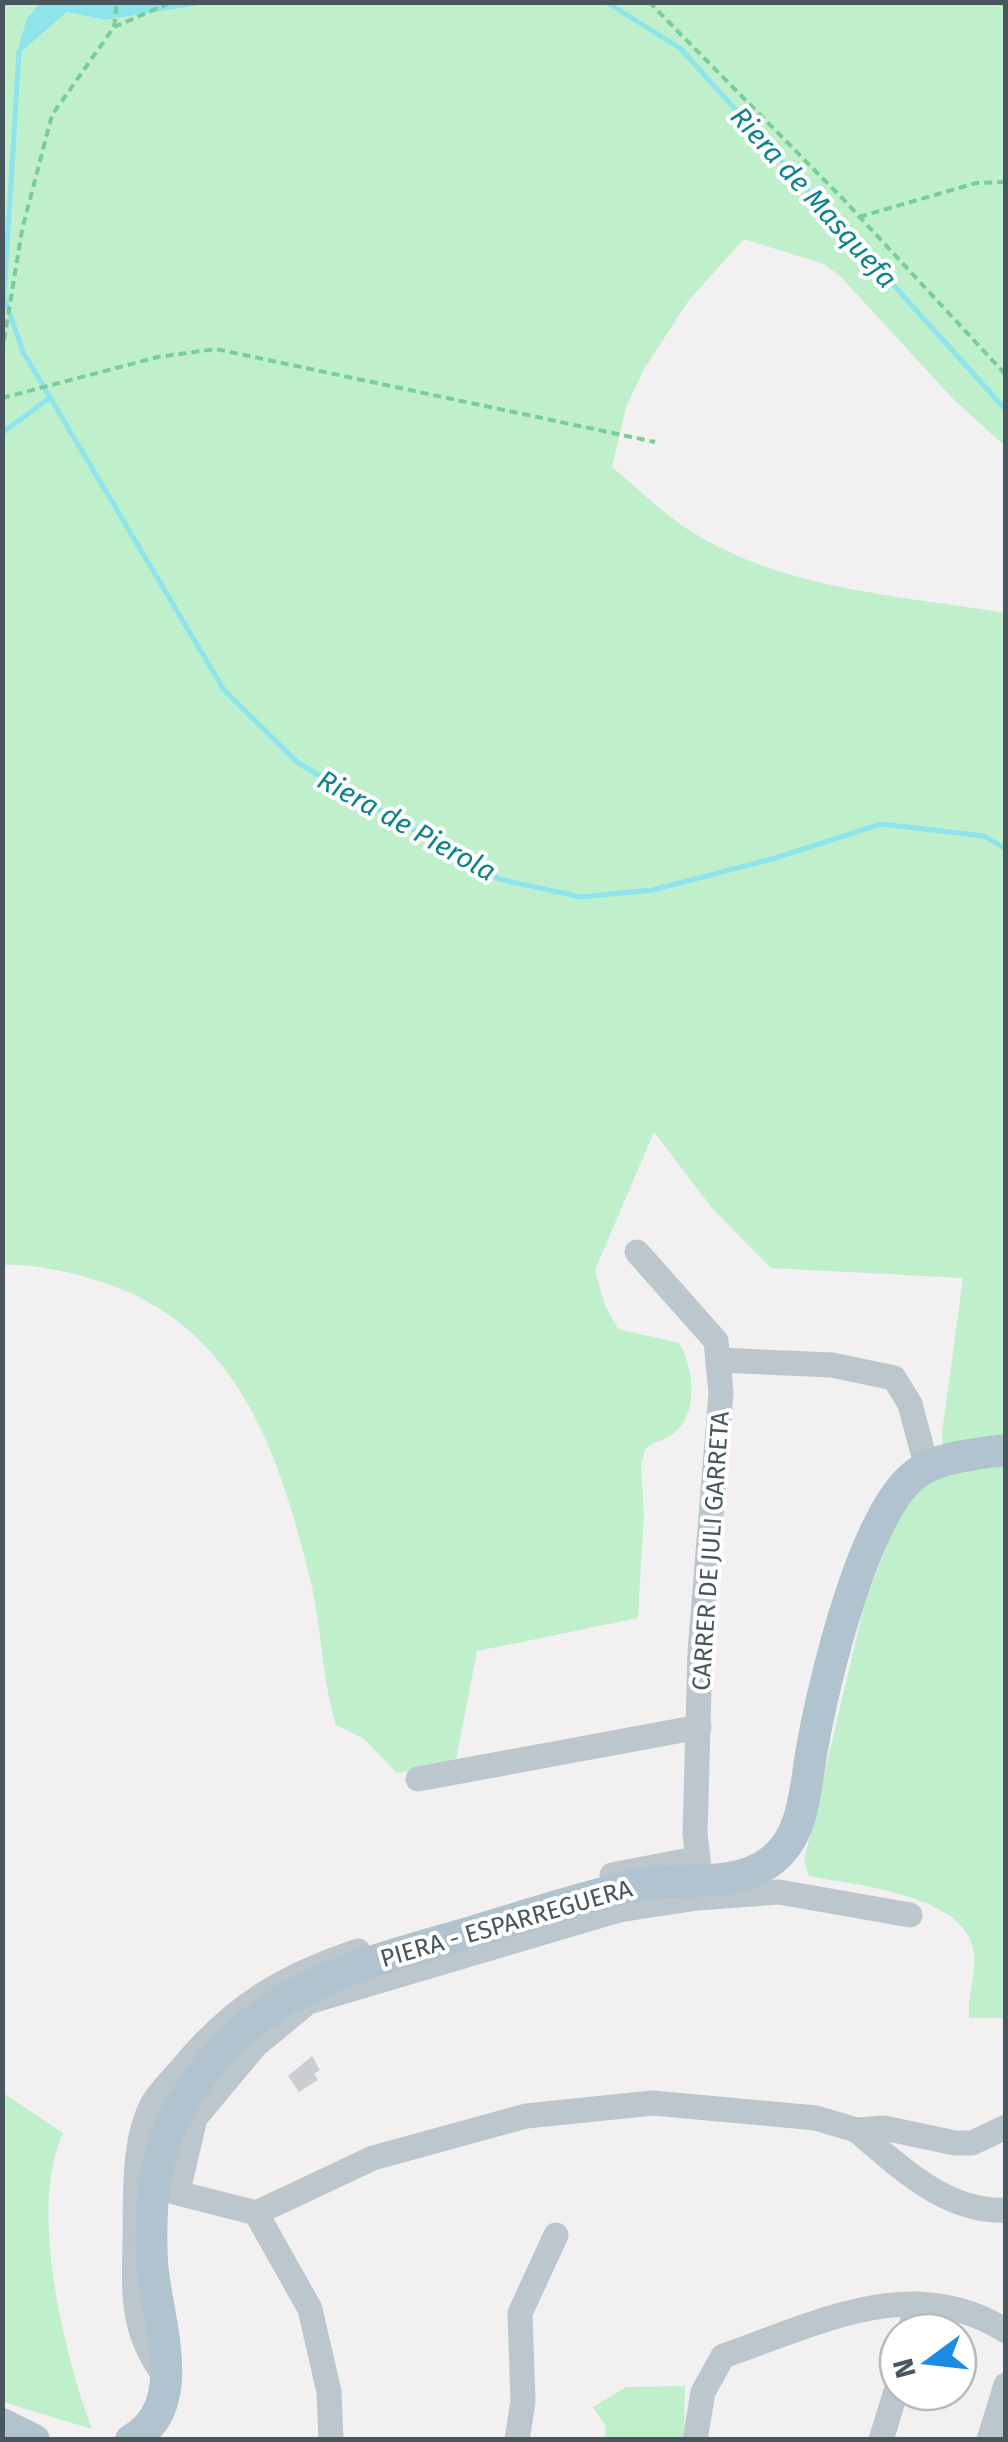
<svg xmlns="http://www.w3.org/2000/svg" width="1008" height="2442" font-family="'Fira Sans',sans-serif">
<rect width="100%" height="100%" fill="#f2f0f0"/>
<g fill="#c0efcc">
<path d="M 3,3 L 40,3 L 27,18 L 67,12 L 105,20 L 213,3 L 1005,3 L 1005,446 L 954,400 L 841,277 L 824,264 L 744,239 L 689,300 L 644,369 L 626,407 L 612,467 C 642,492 668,519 702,538 C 794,591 904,596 1005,613 L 1005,2018 L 969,2018 C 967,1995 978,1971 973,1948 C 961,1894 854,1885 809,1876 L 804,1861 L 865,1601 L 908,1491 L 943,1476 L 942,1433 L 963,1278 L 771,1268 L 712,1208 L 654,1132 L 595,1270 L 604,1303 L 618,1329 L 679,1343 C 693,1366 700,1412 674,1433 C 667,1439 654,1442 646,1448 L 641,1464 L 644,1513 L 638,1618 L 477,1651 L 455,1765 L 397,1773 L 363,1738 L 336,1725 C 322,1679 322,1631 311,1583 C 278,1448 235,1316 85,1277 C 59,1270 30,1263 3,1265 Z"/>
<path d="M 3,2093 L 63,2133 C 28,2207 64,2355 92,2429 L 3,2402 Z"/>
<path d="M 685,2386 L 684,2439 L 604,2439 L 606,2427 L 593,2407 L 626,2387 Z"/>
</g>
<path fill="#8de4eb" d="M 40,3 L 40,2 L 213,3 L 105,20 L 67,12 L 16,56 L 27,18 Z"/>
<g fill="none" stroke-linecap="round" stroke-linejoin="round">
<g stroke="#8de4eb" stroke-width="5">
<path d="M 606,2 L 680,48 L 1006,410"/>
<path d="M 19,52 L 4,297 L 23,352 L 224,690 L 298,763 L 499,879 L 581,897 L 652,890 L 772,859 L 881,824 L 984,836 L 1006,849"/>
<path d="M 2,433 L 48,399"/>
</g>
</g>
<path fill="#caced3" d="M 312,2056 L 320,2070 L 314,2074 L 318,2080 L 299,2092 L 288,2076 Z"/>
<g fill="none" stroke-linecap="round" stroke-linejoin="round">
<g stroke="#78cd98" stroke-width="4" stroke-dasharray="8 5" stroke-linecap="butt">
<path d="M 649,2 L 843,199 L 1006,375"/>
<path d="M 114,27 L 117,2"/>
<path d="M 859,217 L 976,183 L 1006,182"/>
<path d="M 2,353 L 22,230 L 52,115 L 114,27 L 172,2"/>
<path d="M 2,398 L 158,357 L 216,349 L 655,442"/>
</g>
<g stroke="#bcc6cd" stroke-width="25">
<path d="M 637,1252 L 716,1341 L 721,1393 L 700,1652 L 695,1834 L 700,1875"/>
<path d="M 718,1360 L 832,1365 L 894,1378 L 910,1404 L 927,1468"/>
<path d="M 418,1779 L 699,1727"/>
<path d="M 612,1875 L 695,1859"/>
<path d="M 856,2130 C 899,2166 946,2213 1006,2210"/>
<path d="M 162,2189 L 256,2213 L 310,2309 L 329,2392 L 331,2440"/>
<path d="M 178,2191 L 195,2118 L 255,2046 L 308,2002 L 619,1910 L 697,1898 L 779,1892 L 910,1915"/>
<path d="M 256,2213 L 373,2158 L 526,2116 L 653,2103 L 816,2118 L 856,2130 L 884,2128 L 955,2143 L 972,2143 L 1006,2127"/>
<path d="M 910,2332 L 916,2304"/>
<path d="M 166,2378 C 131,2331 134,2296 135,2240 C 136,2198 132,2142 153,2103 C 160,2091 173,2079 182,2068 C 233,2006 283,1976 358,1951"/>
<path d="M 517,2440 L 523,2401 L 520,2313 L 556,2235"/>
<path d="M 695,2440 L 703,2392 L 723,2356 C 815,2325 912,2271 1006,2331"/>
<path d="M 881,2440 L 898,2385"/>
<path d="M 989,2440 L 1006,2385"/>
</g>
<g stroke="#b0c3ce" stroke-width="32">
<path d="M 2,2424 L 34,2440"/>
<path d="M 131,2440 C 193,2406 155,2316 152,2262 C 149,2205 154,2147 185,2099 C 256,1985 356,1966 475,1931 C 528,1915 582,1897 637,1885 C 679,1877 736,1889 771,1861 C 805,1836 805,1787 812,1749 C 823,1685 864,1510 917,1473 C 941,1456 977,1454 1006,1450"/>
</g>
</g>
<g text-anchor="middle" stroke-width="8" stroke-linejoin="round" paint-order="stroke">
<g font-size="25" fill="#48565d" stroke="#fff">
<text transform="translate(710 1551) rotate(-86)" y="9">CARRER DE JULI GARRETA</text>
<text transform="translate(506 1923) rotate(-16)" y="9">PIERA - ESPARREGUERA</text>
</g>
<g font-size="28" font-style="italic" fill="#0f838c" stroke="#fff">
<text transform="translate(814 197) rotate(48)" y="10">Riera de Masquefa</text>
<text transform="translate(407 825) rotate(29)" y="10">Riera de Pierola</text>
</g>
</g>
<rect width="1008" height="2442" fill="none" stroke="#48565d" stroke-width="10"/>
<g transform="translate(928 2362) rotate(255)"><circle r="48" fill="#ffffff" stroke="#b6bbbe" stroke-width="2.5"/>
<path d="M0-8L18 38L0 25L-18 38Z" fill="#1b8ce1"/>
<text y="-15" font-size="28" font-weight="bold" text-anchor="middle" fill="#48565d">N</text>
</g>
</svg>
